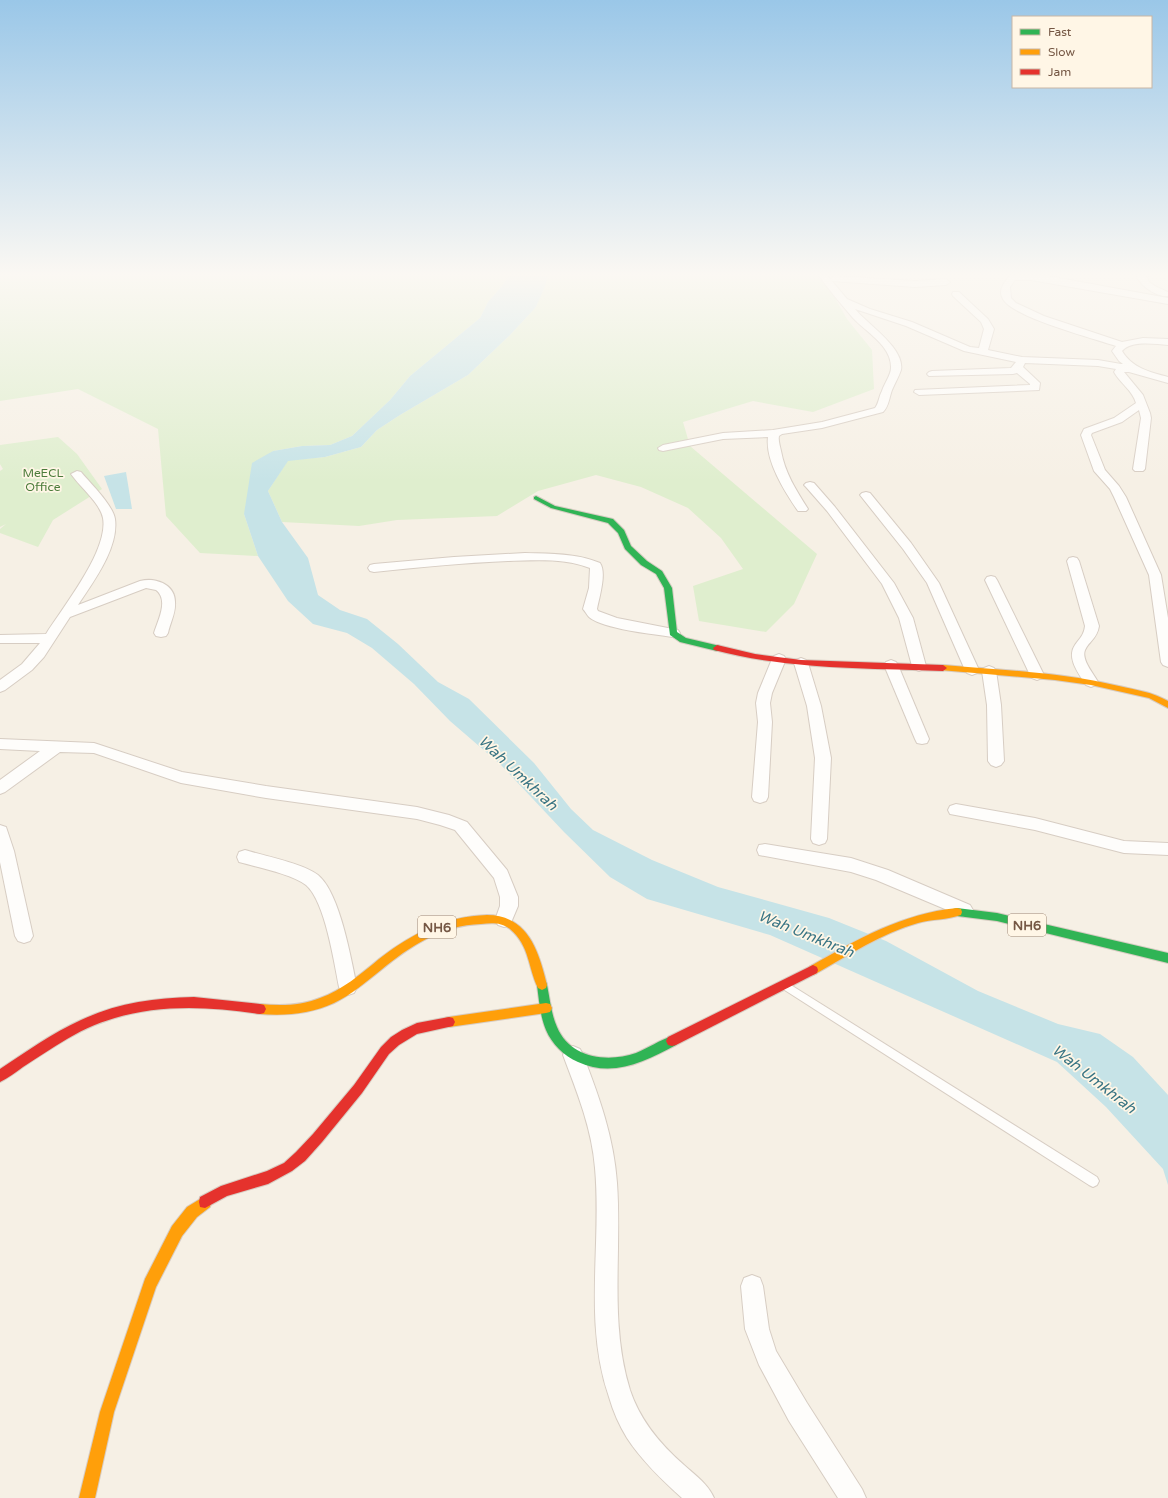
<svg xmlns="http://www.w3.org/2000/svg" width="1168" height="1498" font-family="'Varela Round',sans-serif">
<rect width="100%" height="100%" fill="#f6f0e5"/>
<g fill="#dfeece">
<path d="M 0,273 L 511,273 L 502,286 L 488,302 L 480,318 L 410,376 L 390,400 L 352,436 L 330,445 L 302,446 L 273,451 L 244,514 L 258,556 L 200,553 L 166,516 L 158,429 L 78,389 L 0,401 Z"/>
<path d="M 548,273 L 813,273 L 831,291 L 847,319 L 872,350 L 874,389 L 813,412 L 753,401 L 683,422 L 690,446 L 817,554 L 794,604 L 766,632 L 699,621 L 693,586 L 743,569 L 721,538 L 688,508 L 641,487 L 596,475 L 538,491 L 497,516 L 397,520 L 359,526 L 282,522 L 268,491 L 288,460 L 325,457 L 361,447 L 377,430 L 400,415 L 468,375 L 510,335 L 536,307 Z"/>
<path d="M 58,437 L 77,454 L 102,489 L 53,520 L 38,547 L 0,533 L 0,529 L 6,524 L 0,527 L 0,471 L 3,469 L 0,464 L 0,445 Z"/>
</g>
<g fill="#c6e3e7">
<path d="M 511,273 L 549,274 L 545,286 L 536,307 L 510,335 L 468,375 L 400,415 L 377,430 L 361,447 L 325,457 L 288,461 L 268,491 L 282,522 L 308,558 L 318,595 L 340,610 L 367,619 L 398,644 L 438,682 L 469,699 L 534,763 L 571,809 L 593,830 L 652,860 L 718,887 L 829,918 L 886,941 L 978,991 L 1058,1024 L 1100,1034 L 1133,1057 L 1168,1095 L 1168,1185 L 1163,1169 L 1106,1107 L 1057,1062 L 770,935 L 647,899 L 610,877 L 564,832 L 501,765 L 450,721 L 414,684 L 372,648 L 347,633 L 313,624 L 288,601 L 258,556 L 244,514 L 252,463 L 273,451 L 302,446 L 330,445 L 352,436 L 390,400 L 410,376 L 480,318 L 488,302 L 502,286 Z"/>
<path d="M 126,472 L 132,509 L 116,509 L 104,476 Z"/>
</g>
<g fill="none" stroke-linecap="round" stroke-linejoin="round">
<g stroke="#d7cdc3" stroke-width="2">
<path id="lane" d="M 786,982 L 1097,1177 L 1099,1181 L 1097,1185 L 1093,1187 L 1089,1185 L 783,989 L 781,986 L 783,983 Z"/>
</g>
<g stroke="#d7cdc3" stroke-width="2">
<g id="street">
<path d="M 817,273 L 825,273 L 847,299 L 870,309 L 912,322 L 970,347 L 979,348 L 984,329 L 981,322 L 953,296 L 952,294 L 953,292 L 959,292 L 988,319 L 994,329 L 988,350 L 1022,357 L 1098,360 L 1121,364 L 1123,364 L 1119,361 L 1112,351 L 1116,346 C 1095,339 1012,317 1003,299 C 997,289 1006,280 1013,273 L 1021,273 L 1020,275 L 1048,276 L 1168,298 L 1168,304 L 1031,280 L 1015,280 L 1010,287 L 1011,298 L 1016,303 L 1044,316 L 1122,342 L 1143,338 L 1168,339 L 1168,345 C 1155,344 1131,340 1122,351 C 1132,368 1150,372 1168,377 L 1168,383 L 1129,372 L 1124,372 L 1143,395 L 1150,413 L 1151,418 L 1145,469 L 1143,471 L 1135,471 L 1133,469 L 1141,418 L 1139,410 L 1122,422 L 1092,433 L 1091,435 L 1105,470 L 1119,486 L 1126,497 L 1161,575 L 1168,618 L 1168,667 L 1163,665 L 1161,662 L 1149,575 L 1114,497 L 1110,489 L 1094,471 L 1081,435 L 1084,429 L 1114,418 L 1136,403 C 1133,391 1120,383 1114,372 L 1116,369 L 1098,366 L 1025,363 L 1023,367 L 1040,383 L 1039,390 L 919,395 L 914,392 L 915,390 L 1030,385 L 1030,384 L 1017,373 L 1013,374 L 929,376 L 927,374 L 929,372 L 932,371 L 1011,368 L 1016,362 L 964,351 L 906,326 L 855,309 C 867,324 905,348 901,370 C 899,376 895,383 892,390 C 889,398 889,406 883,412 L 822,428 L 782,434 L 779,436 C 778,441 780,446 781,451 C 785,473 796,490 808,509 L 806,511 L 798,511 C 785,492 765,461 768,437 L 723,439 L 663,451 L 659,450 L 658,448 L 663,445 L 723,433 L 773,430 L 822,422 L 875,408 C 879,403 879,396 882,391 C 884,384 891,375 891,368 C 892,346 866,332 853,318 C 841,304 828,289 817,273 Z"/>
<path d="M 1139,273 L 1152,273 L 1151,275 L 1146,276 C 1148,285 1160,288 1168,292 L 1168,296 C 1157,297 1142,287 1137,277 Z"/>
<path d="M 835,276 L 915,281 L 946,279 L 950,282 L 946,285 L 915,287 L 832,281 L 831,279 Z"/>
<path d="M 77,471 L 81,472 C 90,483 113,505 115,519 C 119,548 93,582 78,605 L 140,581 C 155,577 175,584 175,602 C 176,613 170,623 168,633 L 166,636 L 161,637 L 156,636 L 154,633 C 158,620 169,600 156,590 L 146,588 L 70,617 L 44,657 L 32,670 L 5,690 L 0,692 L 0,680 L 22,664 L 40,643 L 0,643 L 0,635 L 46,634 C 63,607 109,550 103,518 C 100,503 80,487 71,474 Z"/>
<path d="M 810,482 L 814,483 L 835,507 L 894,583 L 913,618 L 926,666 L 924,669 L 919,671 L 914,669 L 912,666 L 899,618 L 882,584 L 827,511 L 806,487 L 804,485 L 806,483 Z"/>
<path d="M 866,492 L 870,493 L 911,543 L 939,583 L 979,670 L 977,673 L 972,675 L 967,673 L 965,670 L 927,583 L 903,549 L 860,495 L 862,493 Z"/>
<path d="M 525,553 C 552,554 576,553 600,563 C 607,573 599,598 597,609 L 598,611 L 617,618 L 678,630 L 680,633 L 678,636 L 673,637 C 653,634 603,629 589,617 C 587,615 585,611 583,609 L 589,588 L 590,568 C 565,558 535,560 508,561 C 463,563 419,567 374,572 L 370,571 L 368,568 L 370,565 L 374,564 L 454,557 Z"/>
<path d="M 1073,557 L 1077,558 L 1079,561 L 1099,626 C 1097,639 1089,641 1085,650 C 1081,660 1094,674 1098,682 L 1096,685 L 1091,687 L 1086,685 C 1079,674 1066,658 1075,645 C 1080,638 1084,635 1085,626 L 1067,561 L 1069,558 Z"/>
<path d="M 991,576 L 995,577 L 997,580 L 1044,675 L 1042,678 L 1037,680 L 1032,678 L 1030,675 L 985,580 L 987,577 Z"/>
<path d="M 779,654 L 784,656 L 786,659 L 772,693 L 770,703 L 772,722 L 768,797 L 766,801 L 760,803 L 754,801 L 752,797 L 758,722 L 756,703 L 758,693 L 772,659 L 774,656 Z"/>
<path d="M 801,658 L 806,660 L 808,663 L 821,706 L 831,758 L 827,839 L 825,843 L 819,845 L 813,843 L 811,839 L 815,758 L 807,706 L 794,663 L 796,660 Z"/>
<path d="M 891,660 L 896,662 L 898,665 L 929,739 L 927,743 L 922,744 L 917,743 L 915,739 L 884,665 L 886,662 Z"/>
<path d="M 989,666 L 994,668 L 996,671 L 1001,705 L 1004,761 L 1001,765 L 996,767 L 991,765 L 988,761 L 987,705 L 982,671 L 984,668 Z"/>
<path d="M 0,739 L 94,743 L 182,772 L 266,786 L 417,807 L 449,815 L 467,822 L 507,870 L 518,897 L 518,906 L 510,925 L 504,927 L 498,925 L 495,920 L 500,906 L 500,897 L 494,878 L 455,830 L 440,825 L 417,819 L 266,798 L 181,783 L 94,753 L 60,752 L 5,792 L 0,794 L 0,780 L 40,751 L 0,749 Z"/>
<path d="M 956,804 L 1035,818 L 1124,841 L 1168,843 L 1168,855 L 1124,853 L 1035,830 L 950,814 L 948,810 L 950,806 Z"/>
<path d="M 0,825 L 6,827 L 14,851 L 33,936 L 30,941 L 24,943 L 18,941 L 15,936 L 0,862 Z"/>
<path d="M 765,844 L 851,858 L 888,870 L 970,905 L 973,910 L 970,915 L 964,917 L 876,880 L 851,872 L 759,855 L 757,850 L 759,845 Z"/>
<path d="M 245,850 C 264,856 302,863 318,875 C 340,893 351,959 357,987 L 354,993 L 348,995 L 342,993 L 339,987 C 334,962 325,901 306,885 C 292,874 257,867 239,862 L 237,857 L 239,852 Z"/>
<path d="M 573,1046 L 580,1049 L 583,1055 C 599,1096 614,1138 617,1183 C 622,1252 609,1322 630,1390 C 640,1420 660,1444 684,1465 C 695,1475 708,1484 714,1498 L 682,1498 C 662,1480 642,1461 627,1438 C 619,1425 613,1411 609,1397 C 583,1322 602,1245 595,1168 C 592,1129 577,1092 563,1055 L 566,1049 Z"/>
<path d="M 752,1275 L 760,1278 L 763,1286 L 769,1329 L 776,1351 L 807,1403 L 862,1489 L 866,1498 L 838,1498 L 789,1421 L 759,1365 L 745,1329 L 741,1286 L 744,1278 Z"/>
</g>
</g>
<g stroke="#d7ccc2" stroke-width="2">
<g id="fast">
<path d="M 536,496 L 555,506 L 613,519 L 624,530 L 631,546 L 647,561 L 662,571 L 672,588 L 677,632 L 686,638 L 720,646 L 721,648 L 720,650 L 717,651 L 680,642 L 670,635 L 664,588 L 656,574 L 641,565 L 625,549 L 618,533 L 608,523 L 551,508 L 534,499 L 534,497 Z"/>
<path d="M 957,908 L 997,913 L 1168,953 L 1168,963 L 997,921 L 957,916 L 953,915 L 952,912 L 953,909 Z"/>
<path d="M 542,980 L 546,982 L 547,985 C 550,999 551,1014 557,1027 C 570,1058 607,1063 636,1053 C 648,1048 660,1040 672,1036 L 676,1037 L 678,1041 L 676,1045 C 644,1062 613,1078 578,1062 C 564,1056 552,1044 546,1030 C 540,1016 539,1000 537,985 L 538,982 Z"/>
</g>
</g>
<g stroke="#d7ccc2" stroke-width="2">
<g id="slow">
<path d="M 943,665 C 1002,670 1061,672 1119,686 C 1137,690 1152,692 1168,701 L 1168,708 L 1149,698 L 1091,685 L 1055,680 L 940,670 L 939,668 L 940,666 Z"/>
<path d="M 957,908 L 961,909 L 962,912 L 961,915 C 947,920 932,919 918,923 C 882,933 849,955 817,973 L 813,975 L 809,973 L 808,970 L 809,967 C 858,939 901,914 957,908 Z"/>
<path d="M 487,915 C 528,915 539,952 547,985 L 546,988 L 542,990 L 538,988 C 528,968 530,946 510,929 C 501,922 491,923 481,924 C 442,925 410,946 381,970 C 366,982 351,995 334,1003 C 310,1014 286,1016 260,1014 L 256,1013 L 254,1009 L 256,1005 L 260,1004 C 280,1006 301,1006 320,998 C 342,990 361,974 379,959 C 411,934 446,916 487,915 Z"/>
<path d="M 546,1003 L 550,1004 L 552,1008 L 550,1012 L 546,1013 L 449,1027 L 445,1026 L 443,1022 L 445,1018 L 449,1017 Z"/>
<path d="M 205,1196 L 210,1197 L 211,1202 L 210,1207 L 197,1217 L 182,1236 L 156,1287 L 114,1412 L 95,1498 L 79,1498 L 100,1412 L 145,1279 L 172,1226 L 187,1207 Z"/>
</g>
</g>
<g stroke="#d7ccc2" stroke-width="2">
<g id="jam">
<path d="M 717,645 L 755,654 L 801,660 L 943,665 L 947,668 L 943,671 C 866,668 789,670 714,650 L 713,648 Z"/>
<path d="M 813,965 L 817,967 L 818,970 L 817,973 L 676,1045 L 672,1046 L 668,1045 L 666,1041 L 668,1037 Z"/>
<path d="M 194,997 L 260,1004 L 264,1005 L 266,1009 L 264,1013 L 260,1014 C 193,1004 127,1003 67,1039 C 52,1048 38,1057 23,1067 C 16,1072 8,1078 0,1082 L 0,1069 C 26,1052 52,1033 81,1020 C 117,1003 154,998 194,997 Z"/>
<path d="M 449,1017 L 453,1018 L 455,1022 L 453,1026 L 417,1034 L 399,1045 L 389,1054 L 362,1093 L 322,1142 L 305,1161 L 292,1171 L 268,1184 L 227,1196 L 205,1208 L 200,1207 L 199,1202 L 200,1197 L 221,1186 L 267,1171 L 284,1163 L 296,1152 L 313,1134 L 354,1085 L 381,1047 L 391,1037 L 402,1030 L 417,1023 Z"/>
</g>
</g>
<use href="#lane" fill="#fefdfb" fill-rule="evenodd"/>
<use href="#street" fill="#fefdfb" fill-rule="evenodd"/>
<use href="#fast" fill="#30b455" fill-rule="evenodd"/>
<use href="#slow" fill="#ff9f0a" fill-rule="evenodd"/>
<use href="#jam" fill="#e5322d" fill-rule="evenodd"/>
</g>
<linearGradient id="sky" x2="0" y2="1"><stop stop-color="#9ac7e8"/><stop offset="0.57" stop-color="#fbf8f3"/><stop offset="1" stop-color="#fbf8f3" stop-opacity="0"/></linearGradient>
<rect width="1168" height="482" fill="url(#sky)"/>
<g text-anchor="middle" stroke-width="3.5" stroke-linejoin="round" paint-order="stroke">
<g font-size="12" fill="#4c7c3b" stroke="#fff6e6">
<text x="43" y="477">MeECL<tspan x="43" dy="14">Office</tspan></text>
</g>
<g fill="#fff6e6" stroke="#9e8775" stroke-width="1">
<rect x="1008" y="914" width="38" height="22" rx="3"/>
<rect x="418" y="916" width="38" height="22" rx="3"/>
</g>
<g font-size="13" font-weight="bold" fill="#755744">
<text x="1027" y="930">NH6</text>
<text x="437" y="932">NH6</text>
</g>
<g font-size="15" font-style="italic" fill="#3a7584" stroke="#fff6e6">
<text transform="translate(518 773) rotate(43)" y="5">Wah Umkhrah</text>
<text transform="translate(806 934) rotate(22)" y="5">Wah Umkhrah</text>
<text transform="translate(1094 1079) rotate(38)" y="5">Wah Umkhrah</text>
</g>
</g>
<rect x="1012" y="16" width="140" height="72" fill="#fff6e6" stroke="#c8b6a5"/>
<rect x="1020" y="29" width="20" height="6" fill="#30b455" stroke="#c8b6a5"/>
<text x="1048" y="36" font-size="12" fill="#755744">Fast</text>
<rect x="1020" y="49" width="20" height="6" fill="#ff9f0a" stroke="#c8b6a5"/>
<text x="1048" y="56" font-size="12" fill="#755744">Slow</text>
<rect x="1020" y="69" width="20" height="6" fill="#e5322d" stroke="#c8b6a5"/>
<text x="1048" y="76" font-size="12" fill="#755744">Jam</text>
</svg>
